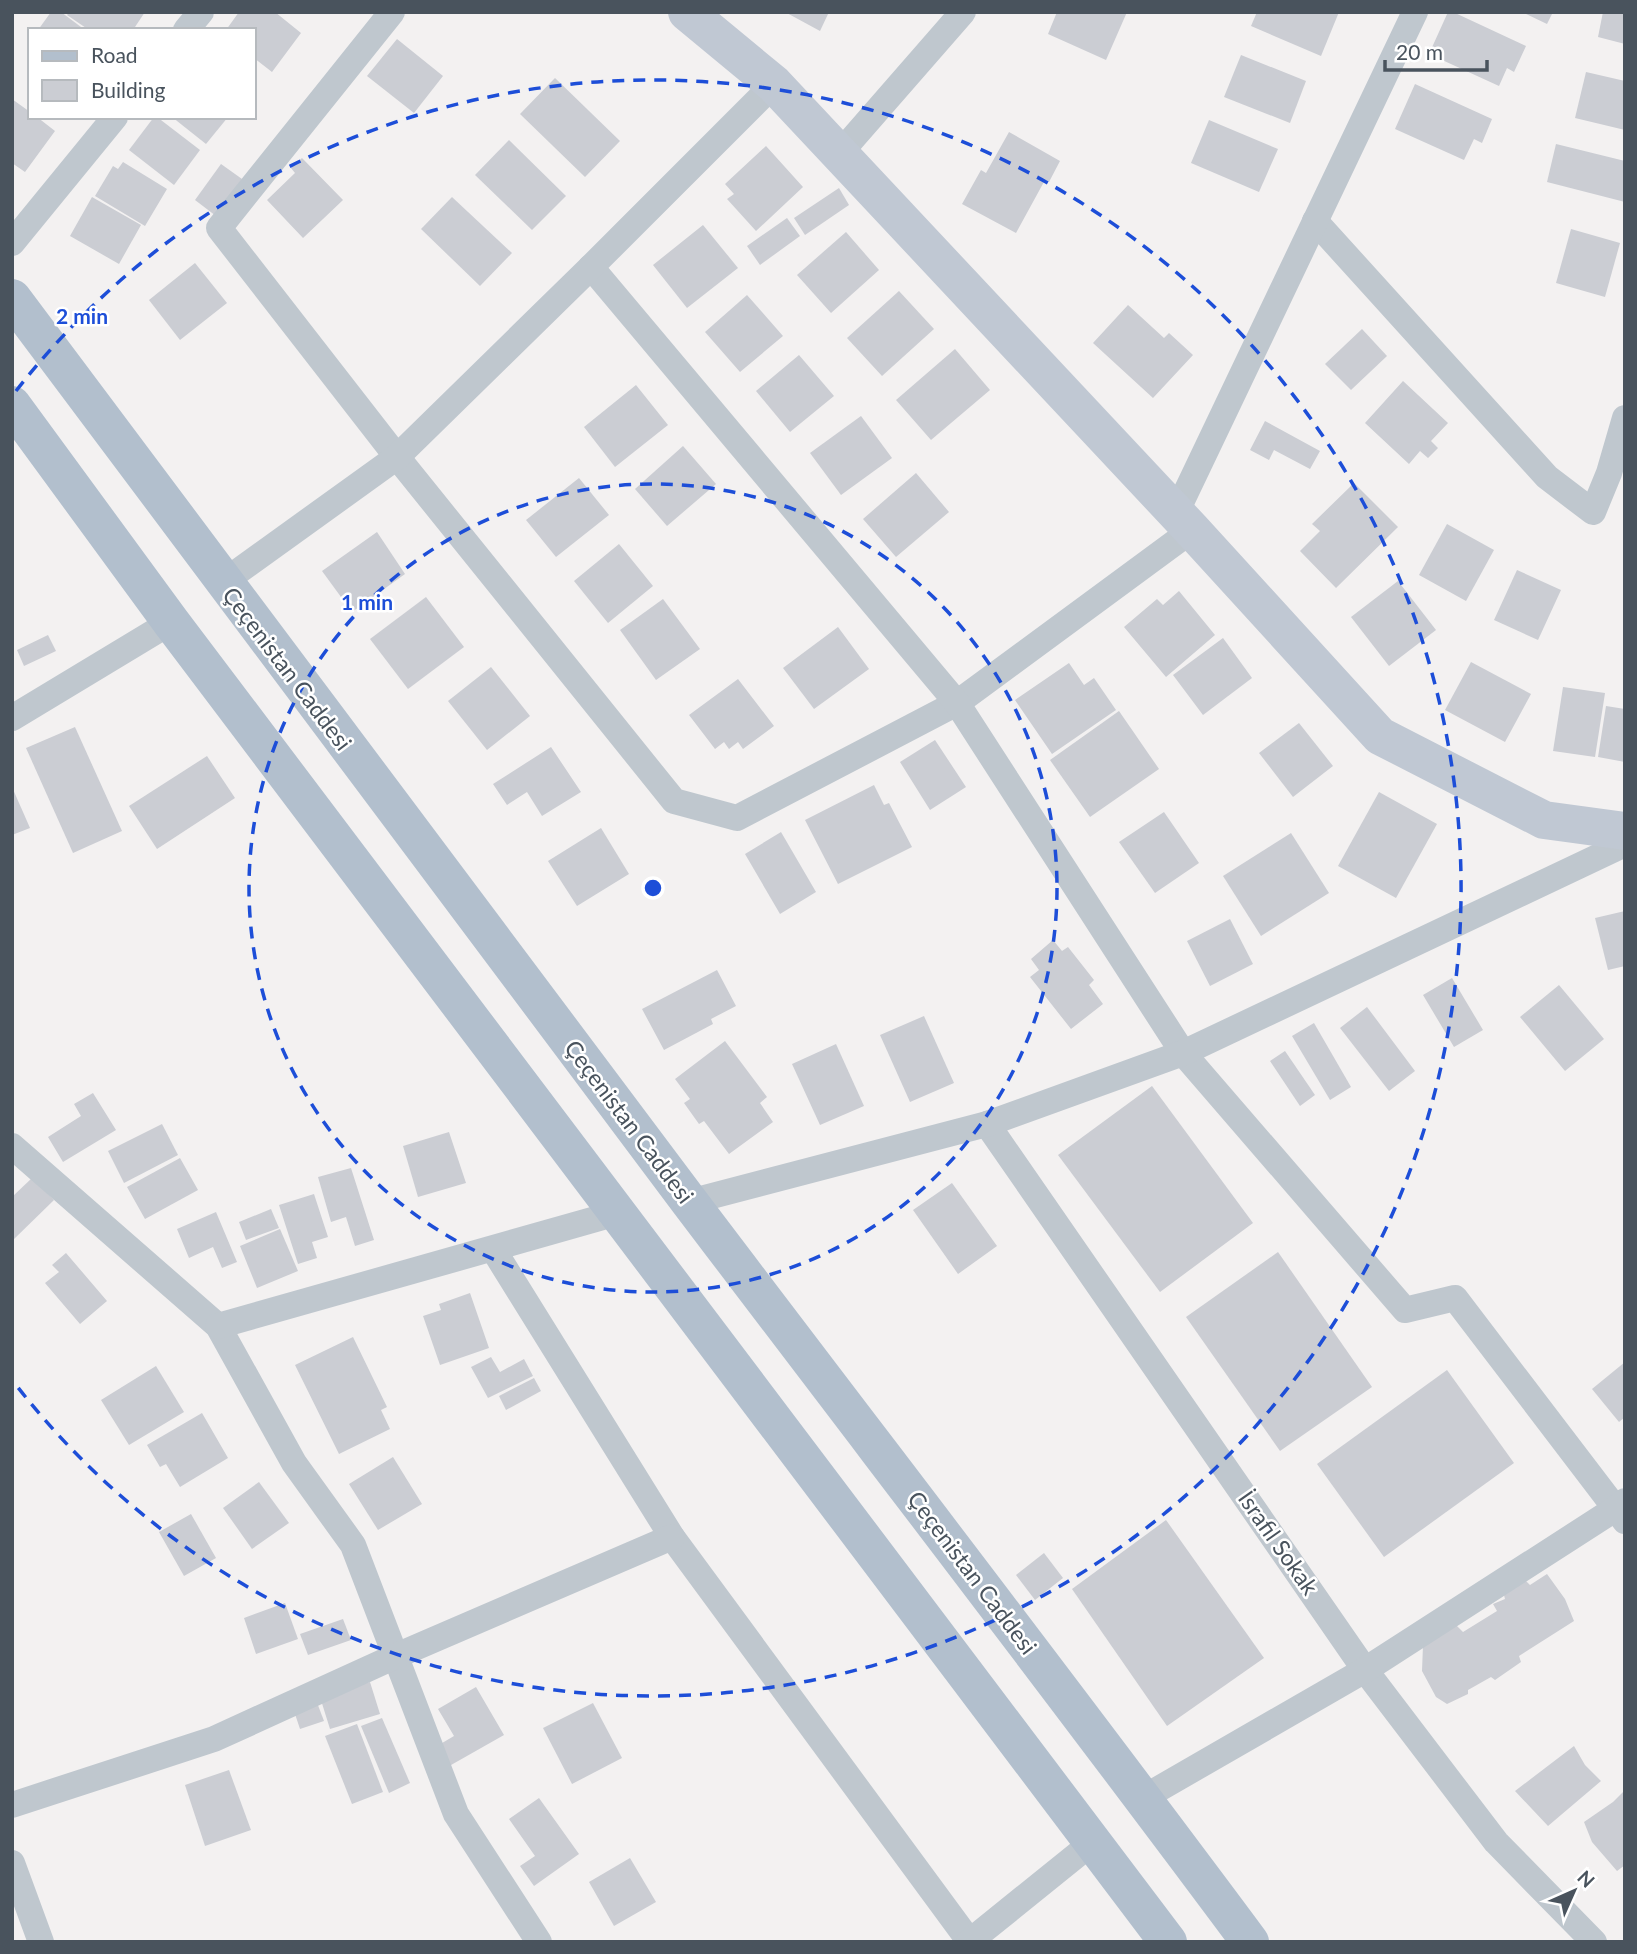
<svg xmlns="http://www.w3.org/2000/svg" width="1637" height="1954" font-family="Lato,sans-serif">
<rect width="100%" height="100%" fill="#f3f1f1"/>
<g fill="#cbcdd3">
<path d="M 51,12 L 61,12 L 85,30 L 38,30 Z"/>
<path d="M 69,12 L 145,12 L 133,30 L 89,30 L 67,15 Z"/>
<path d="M 239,12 L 275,12 L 301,33 L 272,72 L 254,58 L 254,30 L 226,30 Z"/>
<path d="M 785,12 L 829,12 L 820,31 Z"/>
<path d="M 1057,12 L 1127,12 L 1106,60 L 1048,34 Z"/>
<path d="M 1257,12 L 1339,12 L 1321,56 L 1251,26 Z"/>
<path d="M 1448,12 L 1453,12 L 1526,46 L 1514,72 L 1507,68 L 1499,86 L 1429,54 Z"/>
<path d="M 1522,12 L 1553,12 L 1547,24 Z"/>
<path d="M 1603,12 L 1625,12 L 1625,44 L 1598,37 Z"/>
<path d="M 397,39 L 443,76 L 414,113 L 367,76 Z"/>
<path d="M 1241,55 L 1306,81 L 1290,123 L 1224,97 Z"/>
<path d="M 1586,72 L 1625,81 L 1625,130 L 1575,118 Z"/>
<path d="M 555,78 L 620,141 L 585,177 L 520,114 Z"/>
<path d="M 1415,84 L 1492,119 L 1482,143 L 1474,139 L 1464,160 L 1395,129 Z"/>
<path d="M 12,99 L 30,112 L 30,117 L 37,117 L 55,131 L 25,172 L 12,163 Z"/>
<path d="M 154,117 L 157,117 L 200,150 L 174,185 L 129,150 Z"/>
<path d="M 172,117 L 228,117 L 206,144 Z"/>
<path d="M 1209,120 L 1278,149 L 1259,192 L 1191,163 Z"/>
<path d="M 1009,132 L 1060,161 L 1049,182 L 1045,180 L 1016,233 L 962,204 L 981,170 L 986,173 Z"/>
<path d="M 509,140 L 566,196 L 532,230 L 475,175 Z"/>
<path d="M 1556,144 L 1625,161 L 1625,202 L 1547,182 Z"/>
<path d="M 766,146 L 803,187 L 756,231 L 727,199 L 734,194 L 725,184 Z"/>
<path d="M 302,158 L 343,200 L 303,238 L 267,200 L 295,173 L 291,168 Z"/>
<path d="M 123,162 L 167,189 L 145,226 L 95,196 L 113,166 L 118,169 Z"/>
<path d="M 221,164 L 242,179 L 216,216 L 195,200 Z"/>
<path d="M 839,188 L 849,205 L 805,235 L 794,218 Z"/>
<path d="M 92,197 L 141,225 L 119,264 L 70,236 Z"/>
<path d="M 452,197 L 512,253 L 480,286 L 421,229 Z"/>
<path d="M 787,218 L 800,236 L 760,265 L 747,246 Z"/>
<path d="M 703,225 L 738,268 L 687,308 L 653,265 Z"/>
<path d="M 1571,229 L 1620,243 L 1605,297 L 1556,283 Z"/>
<path d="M 846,232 L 879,270 L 831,313 L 797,275 Z"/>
<path d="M 195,263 L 227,303 L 180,340 L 149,300 Z"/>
<path d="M 899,291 L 934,329 L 882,376 L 847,338 Z"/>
<path d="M 747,295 L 783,336 L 740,372 L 705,332 Z"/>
<path d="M 1128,305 L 1164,338 L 1169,333 L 1193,355 L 1153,398 L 1093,343 Z"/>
<path d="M 1362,329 L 1387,356 L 1351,390 L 1325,364 Z"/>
<path d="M 955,349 L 990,390 L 931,440 L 896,400 Z"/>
<path d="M 799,355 L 834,396 L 790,432 L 756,391 Z"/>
<path d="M 1403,381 L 1448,423 L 1431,441 L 1438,448 L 1428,458 L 1420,451 L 1409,464 L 1365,423 Z"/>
<path d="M 636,385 L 668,425 L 615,467 L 584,427 Z"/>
<path d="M 861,416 L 892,458 L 841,495 L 810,453 Z"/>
<path d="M 1265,421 L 1320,451 L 1310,469 L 1274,450 L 1269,460 L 1250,450 Z"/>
<path d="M 683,446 L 716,484 L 667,526 L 635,489 Z"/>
<path d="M 916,473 L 949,512 L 896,557 L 863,519 Z"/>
<path d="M 579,478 L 609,515 L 556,557 L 526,520 Z"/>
<path d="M 1354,483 L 1398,527 L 1336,588 L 1300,551 L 1320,531 L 1312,524 Z"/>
<path d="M 1447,524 L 1494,550 L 1466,601 L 1419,575 Z"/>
<path d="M 377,532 L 405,574 L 352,612 L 322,571 Z"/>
<path d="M 619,544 L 653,586 L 608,623 L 574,581 Z"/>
<path d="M 1517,570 L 1561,590 L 1538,640 L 1494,620 Z"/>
<path d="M 1398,581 L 1436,630 L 1389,666 L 1351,617 Z"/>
<path d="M 1179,591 L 1215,635 L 1166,677 L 1124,627 L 1157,599 L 1163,605 Z"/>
<path d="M 426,597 L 464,647 L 408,689 L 370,639 Z"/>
<path d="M 663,599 L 700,649 L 656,680 L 620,630 Z"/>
<path d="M 838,627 L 869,669 L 814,709 L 783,668 Z"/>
<path d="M 48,635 L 56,651 L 24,666 L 17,650 Z"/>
<path d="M 1223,638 L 1252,678 L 1203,715 L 1173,675 Z"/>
<path d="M 1471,662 L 1531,694 L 1505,742 L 1445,710 Z"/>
<path d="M 1069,663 L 1084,685 L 1094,678 L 1116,710 L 1052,754 L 1015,700 Z"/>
<path d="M 491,667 L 530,716 L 487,750 L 448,701 Z"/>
<path d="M 738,679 L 774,726 L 743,749 L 738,742 L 729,749 L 724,742 L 715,749 L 689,715 Z"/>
<path d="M 1563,687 L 1605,693 L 1595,757 L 1553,751 Z"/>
<path d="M 1606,706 L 1625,709 L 1625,762 L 1598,757 Z"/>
<path d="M 1119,711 L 1159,769 L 1090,817 L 1050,760 Z"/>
<path d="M 1299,723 L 1333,766 L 1293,797 L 1259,753 Z"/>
<path d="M 75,727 L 122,831 L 73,853 L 26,748 Z"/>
<path d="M 935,740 L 966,787 L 930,810 L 900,762 Z"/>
<path d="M 551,747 L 581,792 L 542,816 L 527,792 L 507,805 L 493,784 Z"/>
<path d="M 207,756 L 235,798 L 157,849 L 129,806 Z"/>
<path d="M 874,785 L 884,805 L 889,803 L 912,847 L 838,884 L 805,820 Z"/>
<path d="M 12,787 L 30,828 L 12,835 Z"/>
<path d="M 1379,792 L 1437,824 L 1396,898 L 1338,866 Z"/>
<path d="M 1164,812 L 1199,863 L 1155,893 L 1119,842 Z"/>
<path d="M 601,828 L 629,874 L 577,906 L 548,861 Z"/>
<path d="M 781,832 L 816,892 L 780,914 L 745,854 Z"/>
<path d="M 1291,833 L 1329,893 L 1261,936 L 1223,876 Z"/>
<path d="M 1625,911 L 1625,966 L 1608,970 L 1595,918 Z"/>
<path d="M 1230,919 L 1253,964 L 1210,986 L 1187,941 Z"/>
<path d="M 1053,940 L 1062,951 L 1068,947 L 1094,980 L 1089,985 L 1103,1004 L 1071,1029 L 1030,977 L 1039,970 L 1031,959 Z"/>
<path d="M 717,970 L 736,1006 L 711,1019 L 713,1024 L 664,1050 L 642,1009 Z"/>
<path d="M 1452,978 L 1483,1030 L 1454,1047 L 1423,995 Z"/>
<path d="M 1559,985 L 1604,1039 L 1565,1071 L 1520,1017 Z"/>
<path d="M 1367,1007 L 1415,1071 L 1389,1091 L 1340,1028 Z"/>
<path d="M 924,1016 L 954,1083 L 910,1102 L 880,1035 Z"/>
<path d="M 1314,1023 L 1351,1087 L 1330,1100 L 1292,1036 Z"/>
<path d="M 725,1041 L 767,1097 L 760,1103 L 773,1122 L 729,1154 L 704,1121 L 699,1124 L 684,1103 L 690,1099 L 675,1079 Z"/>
<path d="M 836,1044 L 864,1106 L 820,1125 L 792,1064 Z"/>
<path d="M 1285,1051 L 1315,1095 L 1300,1106 L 1270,1061 Z"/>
<path d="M 1152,1086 L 1253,1223 L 1160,1292 L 1058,1155 Z"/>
<path d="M 93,1093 L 116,1130 L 63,1162 L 48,1137 L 81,1116 L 74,1104 Z"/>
<path d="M 162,1124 L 178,1155 L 124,1183 L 108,1151 Z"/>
<path d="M 449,1132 L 466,1183 L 418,1197 L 403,1146 Z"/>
<path d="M 180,1158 L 198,1190 L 145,1219 L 127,1187 Z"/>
<path d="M 351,1168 L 374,1240 L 355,1246 L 346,1217 L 331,1222 L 318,1177 Z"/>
<path d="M 32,1178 L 54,1200 L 12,1241 L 12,1197 Z"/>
<path d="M 952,1183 L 997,1246 L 958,1274 L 913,1210 Z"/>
<path d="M 314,1194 L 328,1237 L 312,1242 L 317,1258 L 298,1264 L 279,1205 Z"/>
<path d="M 271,1209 L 279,1228 L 246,1240 L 239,1222 Z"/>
<path d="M 216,1212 L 237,1262 L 222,1268 L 213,1247 L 189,1258 L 177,1229 Z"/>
<path d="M 280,1229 L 298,1271 L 257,1288 L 240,1246 Z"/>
<path d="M 1278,1252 L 1372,1387 L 1280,1451 L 1186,1317 Z"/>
<path d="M 66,1253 L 107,1301 L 80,1324 L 45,1283 L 59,1272 L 52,1265 Z"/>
<path d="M 470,1293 L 489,1348 L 440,1365 L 423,1316 L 441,1310 L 439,1304 Z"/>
<path d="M 353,1337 L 387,1407 L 381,1410 L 390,1429 L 339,1454 L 295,1365 Z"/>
<path d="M 491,1357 L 500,1372 L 524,1359 L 533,1376 L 488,1398 L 471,1367 Z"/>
<path d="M 1625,1362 L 1625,1417 L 1619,1422 L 1592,1389 Z"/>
<path d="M 156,1366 L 184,1412 L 129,1445 L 101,1400 Z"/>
<path d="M 1447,1370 L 1514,1463 L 1384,1557 L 1317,1464 Z"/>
<path d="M 534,1378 L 541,1391 L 506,1410 L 499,1396 Z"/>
<path d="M 202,1413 L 228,1458 L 180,1487 L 166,1464 L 160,1467 L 147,1445 Z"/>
<path d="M 393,1457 L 422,1504 L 378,1530 L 349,1484 Z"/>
<path d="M 259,1482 L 289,1523 L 252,1549 L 223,1508 Z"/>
<path d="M 191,1514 L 216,1558 L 184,1576 L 159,1532 Z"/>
<path d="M 1166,1520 L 1264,1658 L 1167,1726 L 1072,1589 Z"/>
<path d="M 1044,1553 L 1063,1578 L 1035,1600 L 1016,1575 Z"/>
<path d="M 1547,1574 L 1565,1599 L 1574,1621 L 1519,1656 L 1521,1662 L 1495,1680 L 1491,1677 L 1468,1690 L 1468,1694 L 1447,1704 L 1436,1697 L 1422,1671 L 1423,1645 L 1453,1622 L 1463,1632 L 1497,1611 L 1493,1604 L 1505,1599 L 1503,1591 L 1525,1580 L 1530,1585 Z"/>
<path d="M 285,1603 L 298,1639 L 256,1654 L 244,1618 Z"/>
<path d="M 343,1619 L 351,1640 L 308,1655 L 300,1634 Z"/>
<path d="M 370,1682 L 380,1714 L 330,1729 L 320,1697 Z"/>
<path d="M 476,1687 L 504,1735 L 444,1769 L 432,1749 L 454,1736 L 438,1709 Z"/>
<path d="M 316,1700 L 324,1721 L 300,1729 L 293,1708 Z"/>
<path d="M 593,1703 L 622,1758 L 572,1784 L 543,1728 Z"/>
<path d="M 382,1718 L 410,1783 L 389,1793 L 361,1726 Z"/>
<path d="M 357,1724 L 383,1792 L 352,1804 L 325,1736 Z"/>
<path d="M 1574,1746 L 1585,1765 L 1601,1781 L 1548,1826 L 1515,1791 Z"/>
<path d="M 229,1770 L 251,1830 L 205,1846 L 185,1785 Z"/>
<path d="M 1625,1790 L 1625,1865 L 1617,1871 L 1592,1842 L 1584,1822 L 1613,1802 Z"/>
<path d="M 539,1798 L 579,1854 L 534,1886 L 520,1866 L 535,1856 L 509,1819 Z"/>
<path d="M 630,1858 L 656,1902 L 614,1926 L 589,1882 Z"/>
</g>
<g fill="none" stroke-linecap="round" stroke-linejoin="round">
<g stroke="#bfc7ce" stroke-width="26">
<path d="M 392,12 L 219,228 L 397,457 L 674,801 L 737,818 L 957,703 L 1192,530"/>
<path d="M 186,30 L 201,12"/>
<path d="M 840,153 L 963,12"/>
<path d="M 1315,221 L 1547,477 L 1593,512 L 1609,473 L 1625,418"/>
<path d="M 12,243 L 115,117"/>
<path d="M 591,267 L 957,703 L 1183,1053 L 1405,1310 L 1455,1298 L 1625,1521"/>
<path d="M 1176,513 L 1415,12"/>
<path d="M 222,583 L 397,457 L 591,267 L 774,84"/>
<path d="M 12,718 L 171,622"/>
<path d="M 987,1124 L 1365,1670 L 1496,1842 L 1594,1942"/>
<path d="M 12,1146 L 218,1326 L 294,1463 L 353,1545 L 456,1814 L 539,1942"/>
<path d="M 689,1202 L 987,1124 L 1183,1053 L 1625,844"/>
<path d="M 493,1249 L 672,1537 L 970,1942"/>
<path d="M 218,1326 L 617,1213"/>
<path d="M 1143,1798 L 1365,1670 L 1615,1509 L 1625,1501"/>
<path d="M 12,1805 L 214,1739 L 396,1656 L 672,1537"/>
<path d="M 12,1863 L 41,1942"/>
<path d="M 969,1942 L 1093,1842"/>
</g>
<path stroke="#c0c8d3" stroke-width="38" d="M 687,12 L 774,84 L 1192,530 L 1380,736 L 1544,820 L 1625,831"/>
<g stroke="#b2bfcd" stroke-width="38">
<path d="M 12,298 C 235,600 461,900 688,1200 C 875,1447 1065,1693 1250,1942"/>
<path d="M 12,405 L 171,622 L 1168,1942"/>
</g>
</g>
<g fill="none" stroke="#1d4ed8" stroke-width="3.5" stroke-dasharray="12 9">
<circle cx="653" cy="888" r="404"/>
<path d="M16 391A808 808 0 1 1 16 1385"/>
</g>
<g text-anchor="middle" stroke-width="5" stroke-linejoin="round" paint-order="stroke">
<g font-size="23" fill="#49535d" stroke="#fff">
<text transform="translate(287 669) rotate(53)" y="8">Çeçenistan Caddesi</text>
<text transform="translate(629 1122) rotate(53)" y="8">Çeçenistan Caddesi</text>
<text transform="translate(1278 1543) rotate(55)" y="8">İsrafil Sokak</text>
<text transform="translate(972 1573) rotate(53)" y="8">Çeçenistan Caddesi</text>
</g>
</g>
<circle cx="653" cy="888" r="10" fill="#1d4ed8" stroke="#fff" stroke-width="3.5"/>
<g font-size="21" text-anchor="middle" font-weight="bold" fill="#1d4ed8" stroke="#fff" stroke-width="5" stroke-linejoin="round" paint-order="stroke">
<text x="82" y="324">2 min</text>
<text x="367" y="610">1 min</text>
</g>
<rect width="1637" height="1954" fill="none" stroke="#49535d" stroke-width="28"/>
<rect x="28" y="28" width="228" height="91" fill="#ffffff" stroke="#b6babe" stroke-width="2"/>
<rect x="42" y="51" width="35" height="10" fill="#b2bfcd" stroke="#b6babe" stroke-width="2"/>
<text x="91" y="63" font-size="21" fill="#49535d">Road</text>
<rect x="42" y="80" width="35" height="21" fill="#cbcdd3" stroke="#b6babe" stroke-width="2"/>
<text x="91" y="98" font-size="21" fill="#49535d">Building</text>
<g transform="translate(1574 1891) rotate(45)" stroke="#ffffff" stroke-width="5" paint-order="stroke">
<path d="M0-5L12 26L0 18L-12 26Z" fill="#49535d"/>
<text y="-10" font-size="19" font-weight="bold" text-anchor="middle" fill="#49535d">N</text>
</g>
<path d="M1385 60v10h102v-10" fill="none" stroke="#49535d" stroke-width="3.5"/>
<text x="1396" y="60" font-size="21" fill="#49535d" stroke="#ffffff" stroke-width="5" paint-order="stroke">20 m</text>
</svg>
